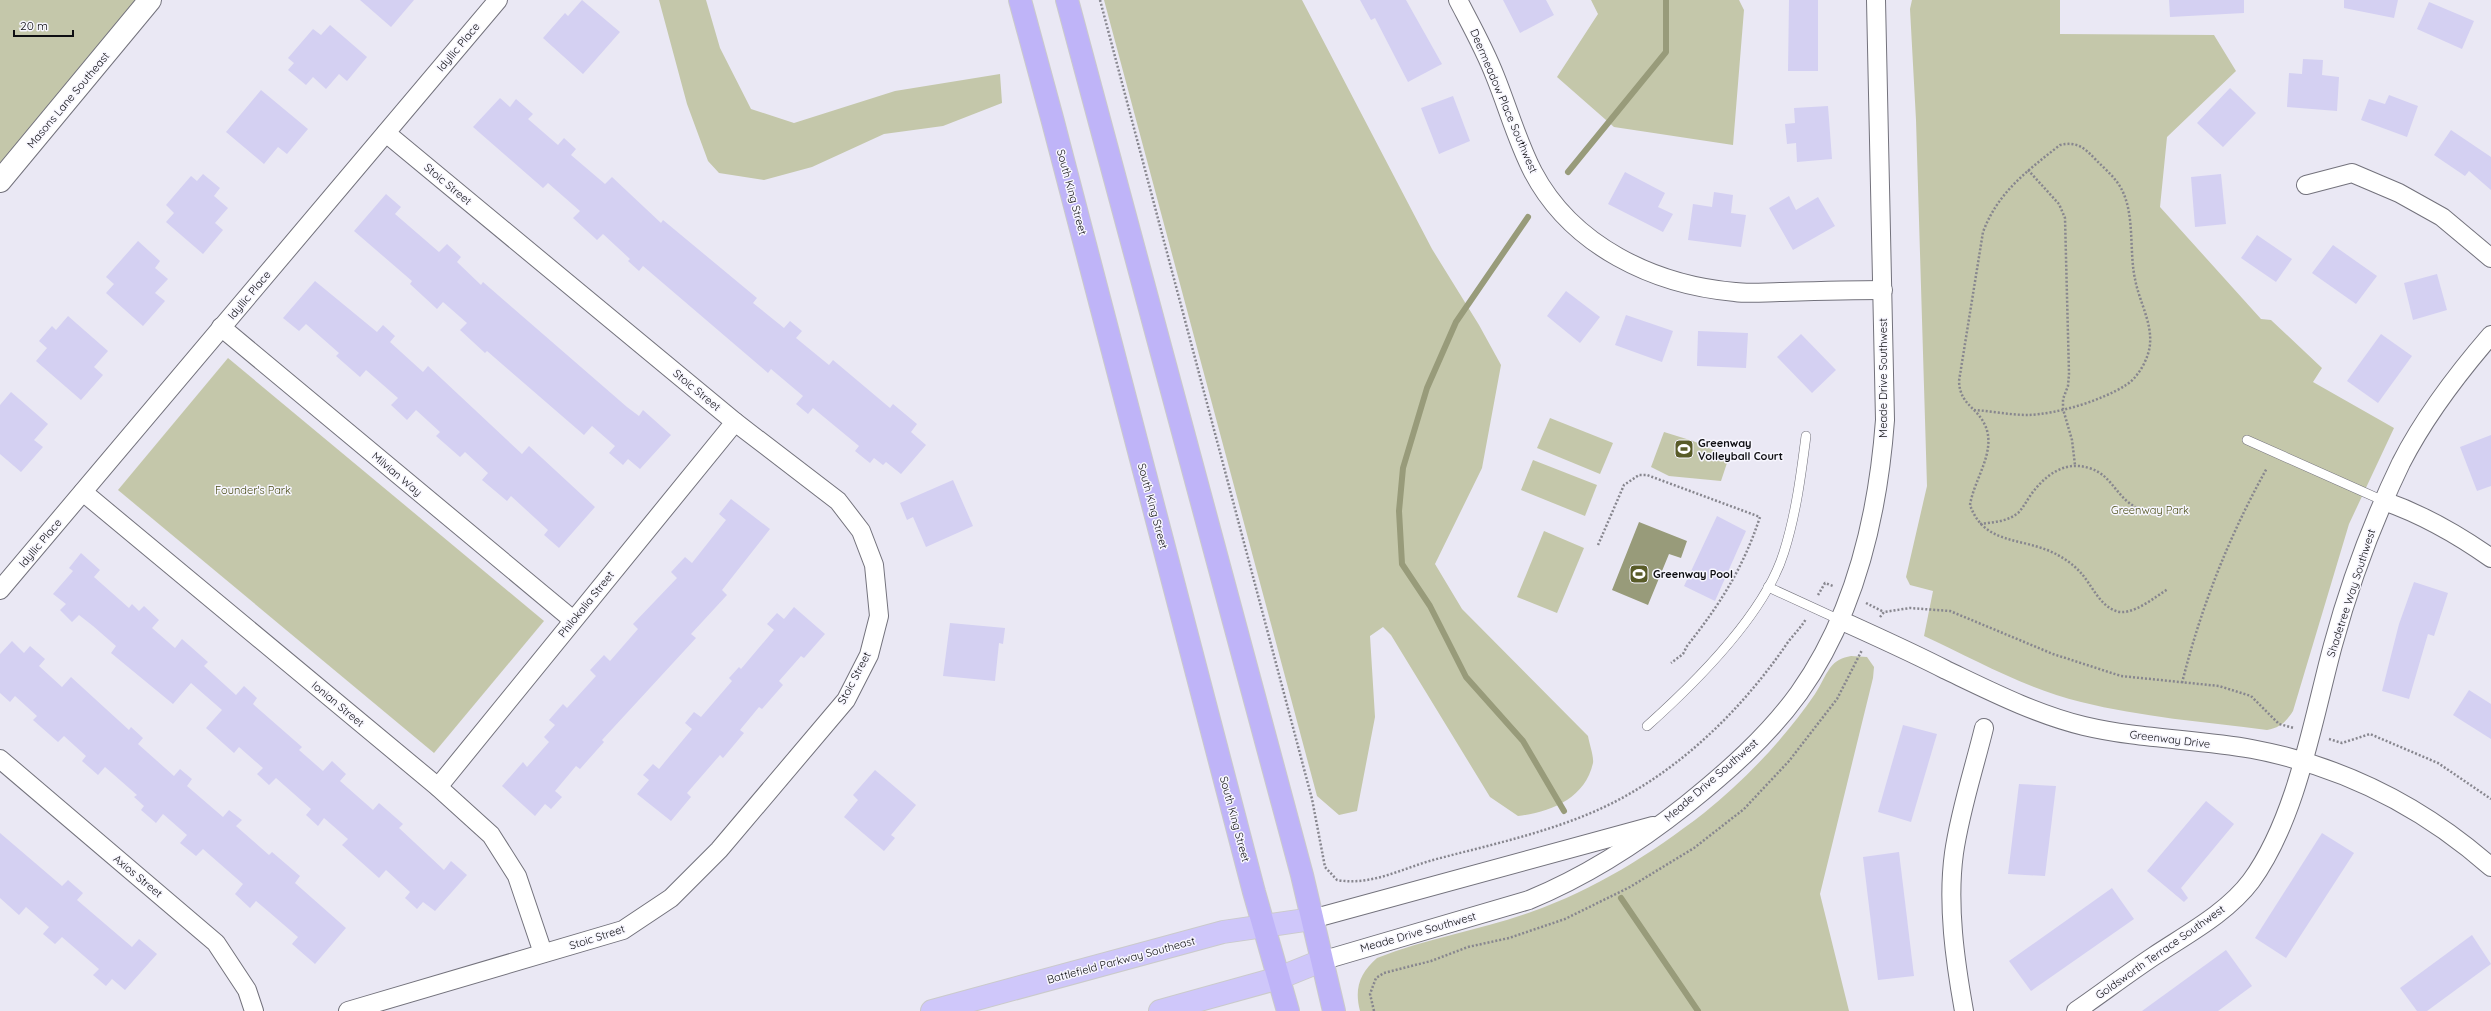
<svg xmlns="http://www.w3.org/2000/svg" width="2491" height="1011" font-family="Quicksand,sans-serif">
<rect width="100%" height="100%" fill="#eae8f4"/>
<g fill="#c4c7aa">
<path d="M 0,0 L 149,0 L 0,171 Z"/>
<path d="M 659,0 L 706,0 L 720,48 L 751,109 L 794,123 L 895,91 L 1000,74 L 1002,103 L 943,126 L 884,134 L 812,167 L 764,180 L 719,173 L 708,161 L 687,104 Z"/>
<path d="M 1104,0 L 1302,0 L 1432,249 L 1479,325 L 1501,365 L 1482,468 L 1435,564 L 1462,609 L 1588,736 C 1589,743 1594,756 1593,763 C 1585,799 1550,812 1518,816 L 1490,797 L 1391,635 L 1383,627 L 1370,636 L 1375,717 L 1357,811 L 1339,815 L 1317,796 Z"/>
<path d="M 1591,0 L 1739,0 L 1744,10 L 1733,145 L 1614,127 L 1557,77 L 1598,14 Z"/>
<path d="M 1912,0 L 2060,0 L 2060,34 L 2214,35 L 2236,71 L 2167,137 L 2160,207 L 2261,319 L 2271,320 L 2322,368 L 2313,382 L 2394,428 L 2349,524 L 2293,711 C 2286,722 2280,728 2267,730 C 2205,722 2141,717 2081,702 C 2026,689 1974,659 1924,636 L 1933,591 L 1910,585 L 1906,577 L 1927,486 L 1916,120 L 1910,9 Z"/>
<path d="M 228,358 L 544,621 L 434,753 L 118,490 Z"/>
<path d="M 1550,418 L 1613,443 L 1600,474 L 1537,448 Z"/>
<path d="M 1664,432 L 1693,441 L 1729,457 L 1721,481 L 1669,476 L 1651,467 Z"/>
<path d="M 1533,460 L 1597,485 L 1585,516 L 1521,490 Z"/>
<path d="M 1544,531 L 1584,548 L 1557,613 L 1517,597 Z"/>
<path d="M 1851,656 L 1867,657 L 1874,667 L 1873,678 L 1820,894 L 1849,1011 L 1360,1011 C 1354,988 1360,973 1377,958 C 1427,938 1481,930 1531,912 C 1594,890 1651,854 1704,813 C 1746,779 1785,738 1815,694 C 1821,685 1824,676 1830,668 C 1836,660 1842,658 1851,656 Z"/>
</g>
<path fill="#989b7a" d="M 1639,522 L 1687,541 L 1681,558 L 1669,554 L 1648,605 L 1612,590 Z"/>
<g fill="none" stroke-linecap="round" stroke-linejoin="round">
<g stroke="#989b7a" stroke-width="6">
<path d="M 1568,172 L 1666,52 L 1666,0"/>
<path d="M 1528,217 L 1456,322 L 1427,388 L 1403,468 L 1399,511 L 1402,564 L 1430,606 L 1466,677 L 1523,741 L 1564,811"/>
<path d="M 1621,898 L 1698,1011"/>
</g>
</g>
<g fill="#d4d0f2">
<path d="M 360,0 L 414,0 L 391,27 Z"/>
<path d="M 582,0 L 620,32 L 583,74 L 543,38 L 565,13 L 568,16 Z"/>
<path d="M 1360,0 L 1406,0 L 1442,64 L 1408,82 L 1375,18 L 1371,20 Z"/>
<path d="M 1503,0 L 1546,0 L 1554,15 L 1520,33 Z"/>
<path d="M 1789,0 L 1818,0 L 1818,71 L 1788,71 Z"/>
<path d="M 2169,0 L 2244,0 L 2244,13 L 2170,17 Z"/>
<path d="M 2344,0 L 2398,0 L 2394,18 L 2344,8 Z"/>
<path d="M 2429,2 L 2474,21 L 2462,49 L 2417,29 Z"/>
<path d="M 330,25 L 367,57 L 347,81 L 339,74 L 326,89 L 313,77 L 306,85 L 288,70 L 294,63 L 288,58 L 313,29 L 321,35 Z"/>
<path d="M 2303,59 L 2323,60 L 2322,75 L 2339,77 L 2337,111 L 2287,107 L 2289,73 L 2302,74 Z"/>
<path d="M 2230,88 L 2256,113 L 2223,147 L 2197,123 Z"/>
<path d="M 261,90 L 308,129 L 287,154 L 278,147 L 264,164 L 226,132 Z"/>
<path d="M 2389,95 L 2418,106 L 2407,137 L 2361,120 L 2369,99 L 2385,104 Z"/>
<path d="M 1453,96 L 1470,141 L 1439,154 L 1421,108 Z"/>
<path d="M 500,98 L 510,107 L 516,99 L 533,114 L 528,119 L 558,145 L 564,138 L 576,149 L 571,155 L 605,184 L 612,177 L 661,223 L 663,220 L 757,298 L 753,303 L 784,328 L 790,321 L 802,331 L 796,338 L 829,365 L 833,360 L 890,408 L 893,404 L 917,424 L 911,432 L 926,445 L 901,474 L 886,462 L 883,465 L 874,458 L 870,463 L 855,451 L 859,446 L 813,408 L 808,414 L 796,404 L 803,396 L 771,369 L 768,373 L 643,266 L 639,271 L 628,261 L 630,259 L 603,234 L 597,240 L 573,218 L 580,211 L 548,183 L 543,188 L 473,127 Z"/>
<path d="M 1828,106 L 1832,159 L 1797,162 L 1796,143 L 1787,144 L 1785,124 L 1795,123 L 1794,108 Z"/>
<path d="M 2451,130 L 2491,157 L 2491,190 L 2469,171 L 2465,176 L 2434,155 Z"/>
<path d="M 1625,172 L 1665,193 L 1658,207 L 1673,214 L 1663,232 L 1608,204 Z"/>
<path d="M 203,174 L 220,188 L 214,196 L 228,208 L 215,223 L 223,230 L 203,254 L 166,222 L 174,213 L 166,205 L 191,176 L 197,181 Z"/>
<path d="M 2221,174 L 2226,224 L 2195,227 L 2191,177 Z"/>
<path d="M 1714,192 L 1733,195 L 1731,213 L 1746,215 L 1741,247 L 1688,240 L 1693,204 L 1712,207 Z"/>
<path d="M 386,194 L 401,207 L 395,214 L 439,252 L 447,244 L 461,257 L 457,262 L 481,285 L 483,282 L 627,407 L 639,416 L 643,410 L 671,435 L 640,469 L 628,459 L 623,465 L 609,453 L 615,446 L 592,426 L 584,435 L 487,351 L 485,353 L 460,330 L 467,323 L 443,302 L 437,309 L 410,284 L 412,281 L 354,231 Z"/>
<path d="M 1789,196 L 1796,210 L 1818,197 L 1835,226 L 1793,250 L 1769,208 Z"/>
<path d="M 2257,235 L 2292,259 L 2276,282 L 2241,258 Z"/>
<path d="M 138,241 L 160,261 L 155,268 L 168,279 L 155,293 L 165,301 L 143,326 L 106,293 L 114,284 L 106,277 Z"/>
<path d="M 2333,245 L 2377,276 L 2356,304 L 2312,273 Z"/>
<path d="M 2437,274 L 2447,310 L 2413,320 L 2404,283 Z"/>
<path d="M 315,281 L 377,332 L 383,325 L 395,336 L 390,342 L 423,372 L 428,366 L 522,454 L 529,446 L 595,507 L 559,548 L 544,535 L 548,530 L 511,496 L 507,501 L 482,480 L 488,473 L 465,452 L 460,457 L 436,436 L 440,432 L 416,410 L 407,420 L 391,405 L 398,398 L 366,370 L 360,377 L 336,356 L 339,353 L 306,324 L 299,331 L 283,318 Z"/>
<path d="M 1566,291 L 1600,317 L 1580,343 L 1547,316 Z"/>
<path d="M 1626,315 L 1673,331 L 1662,362 L 1615,345 Z"/>
<path d="M 68,316 L 108,351 L 94,367 L 103,375 L 81,400 L 36,361 L 47,348 L 39,341 L 52,326 L 56,330 Z"/>
<path d="M 1698,331 L 1748,333 L 1746,368 L 1697,366 Z"/>
<path d="M 1801,334 L 1836,370 L 1812,393 L 1777,357 Z"/>
<path d="M 2381,334 L 2412,356 L 2378,403 L 2347,381 Z"/>
<path d="M 11,392 L 48,424 L 34,440 L 43,447 L 21,472 L 0,454 L 0,405 Z"/>
<path d="M 2491,435 L 2491,486 L 2477,491 L 2460,447 Z"/>
<path d="M 953,480 L 973,526 L 926,547 L 913,517 L 907,520 L 900,503 Z"/>
<path d="M 731,499 L 770,529 L 722,590 L 727,595 L 691,634 L 696,638 L 602,740 L 604,742 L 580,769 L 576,766 L 555,791 L 562,797 L 551,809 L 545,804 L 535,816 L 502,786 L 523,762 L 527,767 L 549,742 L 544,737 L 555,725 L 549,720 L 563,704 L 567,708 L 596,676 L 590,670 L 604,655 L 610,661 L 638,629 L 633,624 L 677,578 L 671,572 L 685,557 L 692,563 L 726,520 L 719,514 Z"/>
<path d="M 1717,516 L 1746,531 L 1715,601 L 1684,586 Z"/>
<path d="M 81,553 L 100,570 L 94,577 L 129,608 L 132,604 L 139,611 L 144,606 L 159,620 L 152,628 L 175,648 L 182,639 L 208,662 L 204,666 L 236,695 L 244,686 L 257,698 L 253,704 L 302,747 L 299,750 L 323,771 L 332,761 L 346,774 L 340,781 L 373,810 L 379,803 L 403,824 L 399,828 L 444,870 L 451,861 L 467,875 L 435,911 L 423,902 L 417,909 L 405,898 L 410,892 L 386,870 L 379,878 L 342,845 L 348,839 L 324,818 L 318,826 L 306,815 L 311,809 L 276,778 L 269,785 L 257,774 L 263,768 L 239,747 L 234,753 L 206,728 L 222,710 L 191,683 L 173,704 L 111,653 L 116,646 L 93,626 L 79,615 L 72,622 L 60,610 L 66,604 L 53,594 L 73,571 L 69,568 Z"/>
<path d="M 2414,582 L 2448,593 L 2434,636 L 2428,634 L 2409,699 L 2382,691 L 2399,624 Z"/>
<path d="M 794,607 L 825,634 L 804,658 L 801,656 L 779,681 L 783,685 L 762,709 L 759,707 L 740,730 L 744,733 L 723,758 L 720,755 L 687,793 L 691,797 L 671,821 L 637,794 L 649,780 L 643,775 L 653,764 L 659,769 L 692,729 L 685,723 L 694,712 L 701,717 L 732,681 L 729,678 L 739,667 L 741,669 L 774,630 L 767,624 L 777,613 L 784,619 Z"/>
<path d="M 950,623 L 1005,628 L 1003,644 L 999,643 L 995,681 L 943,676 Z"/>
<path d="M 12,641 L 24,653 L 30,646 L 45,659 L 39,666 L 62,687 L 71,677 L 129,730 L 131,727 L 143,738 L 138,744 L 174,776 L 180,769 L 192,779 L 187,786 L 223,817 L 229,810 L 242,820 L 236,826 L 269,855 L 272,852 L 300,876 L 295,883 L 346,928 L 315,964 L 292,944 L 298,937 L 269,912 L 256,901 L 250,908 L 235,894 L 243,884 L 203,849 L 196,856 L 180,843 L 187,835 L 163,814 L 156,823 L 141,810 L 144,806 L 134,797 L 137,795 L 105,767 L 98,775 L 82,761 L 86,756 L 64,736 L 58,742 L 33,720 L 37,716 L 15,696 L 10,702 L 0,693 L 0,654 Z"/>
<path d="M 2469,690 L 2491,704 L 2491,739 L 2453,715 Z"/>
<path d="M 1903,725 L 1937,734 L 1911,822 L 1878,812 Z"/>
<path d="M 875,770 L 916,805 L 891,835 L 895,838 L 884,851 L 844,817 L 858,800 L 853,795 Z"/>
<path d="M 2019,784 L 2056,786 L 2045,876 L 2008,874 Z"/>
<path d="M 2206,801 L 2234,824 L 2181,888 L 2188,898 L 2184,902 L 2147,871 Z"/>
<path d="M 0,833 L 62,886 L 68,880 L 83,893 L 77,900 L 132,947 L 139,939 L 157,954 L 125,990 L 112,979 L 106,986 L 93,975 L 99,969 L 62,937 L 55,944 L 43,934 L 49,927 L 26,907 L 19,915 L 0,898 Z"/>
<path d="M 2322,833 L 2354,853 L 2286,958 L 2255,938 Z"/>
<path d="M 1899,852 L 1914,976 L 1878,980 L 1863,857 Z"/>
<path d="M 2112,888 L 2134,919 L 2031,991 L 2009,961 Z"/>
<path d="M 2472,935 L 2491,964 L 2427,1011 L 2417,1011 L 2400,988 Z"/>
<path d="M 2226,950 L 2252,986 L 2218,1011 L 2142,1011 Z"/>
</g>
<g fill="none" stroke-linecap="round" stroke-linejoin="round">
<g stroke="#73727c" stroke-width="10">
<g id="service">
<path d="M 2247,440 L 2384,501"/>
<path d="M 1768,587 L 1840,620"/>
<path d="M 1647,726 C 1695,683 1765,614 1784,552 C 1796,514 1801,475 1806,436"/>
</g>
</g>
<g stroke="#73727c" stroke-width="20">
<g id="minor">
<path d="M 1458,0 C 1471,25 1485,50 1495,76 C 1508,108 1517,141 1533,172 C 1572,246 1654,285 1735,292 C 1750,294 1767,292 1783,292 C 1816,291 1850,290 1883,290"/>
<path d="M 2306,185 L 2352,173 L 2399,193 L 2442,217 L 2491,258"/>
<path d="M 221,327 L 573,620"/>
<path d="M 83,492 L 438,787 L 491,835 L 517,876 L 543,953"/>
<path d="M 2384,501 C 2424,515 2457,534 2491,558"/>
<path d="M 0,590 L 498,0"/>
<path d="M 1840,620 C 1875,636 1911,652 1946,670 C 1990,691 2035,714 2084,726 C 2139,739 2196,739 2252,749 C 2342,766 2423,807 2491,867"/>
<path d="M 0,759 L 216,943 L 247,990 L 254,1011"/>
<path d="M 438,787 L 735,422"/>
<path d="M 1312,919 L 1653,826"/>
<path d="M 1321,961 L 1529,900 C 1587,876 1637,844 1686,805 C 1727,772 1768,736 1799,693 C 1855,614 1878,515 1885,420 L 1876,0"/>
<path d="M 348,1011 L 623,930 L 671,898 L 719,850 L 846,700 L 869,655 L 879,616 L 874,565 L 861,531 L 838,501 L 735,422 L 386,133"/>
<path d="M 1964,1011 C 1955,961 1947,904 1954,853 C 1960,811 1974,769 1984,728"/>
<path d="M 2076,1011 C 2102,993 2127,974 2154,956 C 2187,934 2227,913 2251,881 C 2297,818 2313,719 2333,645 C 2350,582 2373,521 2401,463 C 2423,420 2459,372 2491,335"/>
</g>
</g>
<g stroke="#73727c" stroke-width="24">
<path id="tertiary" d="M 0,181 L 150,0"/>
</g>
<g stroke="#cacacb" stroke-width="24">
<g id="primary">
<path d="M 932,1011 L 1223,932 L 1312,919"/>
<path d="M 1160,1011 L 1279,978 L 1321,961"/>
</g>
</g>
<g stroke="#cacacb" stroke-width="24">
<g id="trunk">
<path d="M 1020,0 L 1052,118 L 1254,892 L 1288,1011"/>
<path d="M 1067,0 L 1302,875 L 1334,1011"/>
</g>
</g>
<g stroke="#87868e" stroke-width="2.5" stroke-dasharray="2 2" stroke-linecap="butt">
<path d="M 1100,0 L 1312,799 L 1325,867 L 1337,880 C 1371,886 1401,869 1433,860 C 1489,845 1547,833 1600,809 C 1676,774 1739,713 1786,645 C 1792,636 1800,629 1806,619"/>
<path d="M 2028,170 L 2059,204 L 2065,218 L 2069,374 L 2068,386 L 2063,399 L 2063,409 L 2072,440 L 2075,465"/>
<path d="M 1974,410 C 1991,411 2010,415 2028,415 C 2057,414 2101,401 2126,385 C 2138,378 2149,358 2150,344 C 2152,322 2139,301 2135,279 C 2129,251 2135,216 2122,190 C 2116,178 2105,169 2096,160 C 2085,148 2077,141 2060,145 C 2027,171 1998,192 1983,232 L 1959,381 C 1960,405 1976,406 1985,425 C 1997,451 1974,479 1970,505 C 1984,545 2021,537 2054,553 C 2064,558 2074,565 2081,573 C 2092,585 2099,605 2116,611 C 2131,617 2155,597 2168,589"/>
<path d="M 1980,524 C 1993,522 2007,522 2018,513 C 2023,508 2026,502 2030,496 C 2044,476 2064,460 2089,468 C 2116,476 2115,503 2149,513"/>
<path d="M 1598,545 L 1624,485 L 1639,475 L 1647,475 L 1760,517 C 1743,568 1721,603 1687,646 L 1683,654 L 1671,663"/>
<path d="M 1818,595 L 1825,583 L 1833,586"/>
<path d="M 1866,603 L 1884,612"/>
<path d="M 1880,617 L 1884,612 L 1910,608 L 1950,611 L 2053,654 L 2121,676 L 2219,686 L 2251,696 L 2279,724 L 2294,728"/>
<path d="M 2182,683 C 2201,607 2229,536 2267,468"/>
<path d="M 2329,739 L 2342,743 L 2370,734 L 2438,763 L 2491,799"/>
<path d="M 1374,1011 L 1370,994 L 1376,978 L 1384,973 L 1431,961 L 1468,947 L 1509,938 L 1565,919 L 1630,887 L 1694,848 L 1744,809 L 1789,761 L 1837,699 L 1862,650"/>
</g>
<use href="#service" stroke="#fff" stroke-width="9"/>
<use href="#minor" stroke="#fff" stroke-width="18"/>
<use href="#tertiary" stroke="#fff" stroke-width="22"/>
<use href="#primary" stroke="#cfc7fa" stroke-width="22"/>
<use href="#trunk" stroke="#bfb4f8" stroke-width="22"/>
</g>
<defs>
<g id="stadium-square" transform="scale(1)"><rect x="-9" y="-9" width="18" height="18" rx="4" fill="#585b28" stroke="#f7f6fe"/><path d="M0-5a6.5 5 0 1 0 0 10a6.5 5 0 1 0 0-10ZM-3.5-1.8h7v3.6h-7Z" fill="#fff"/></g>
</defs>
<g fill-rule="evenodd">
<use href="#stadium-square" x="1684" y="449"/>
<use href="#stadium-square" x="1639" y="574"/>
</g>
<g text-anchor="middle" stroke-width="3" stroke-linejoin="round" paint-order="stroke">
<g font-size="11" fill="#0e0e12" stroke="#f7f6fe">
<text transform="translate(458 47) rotate(-50)" y="4">Idyllic Place</text>
<text transform="translate(68 100) rotate(-50)" y="4">Masons Lane Southeast</text>
<text transform="translate(1504 101) rotate(67)" y="4">Deermeadow Place Southwest</text>
<text transform="translate(448 184) rotate(40)" y="4">Stoic Street</text>
<text transform="translate(1072 192) rotate(75)" y="4">South King Street</text>
<text transform="translate(249 295) rotate(-50)" y="4">Idyllic Place</text>
<text transform="translate(1883 378) rotate(-90)" y="4">Meade Drive Southwest</text>
<text transform="translate(697 390) rotate(40)" y="4">Stoic Street</text>
<text transform="translate(397 474) rotate(40)" y="4">Milvian Way</text>
<text transform="translate(1153 506) rotate(75)" y="4">South King Street</text>
<text transform="translate(40 543) rotate(-50)" y="4">Idyllic Place</text>
<text transform="translate(2351 593) rotate(-72)" y="4">Shadetree Way Southwest</text>
<text transform="translate(586 604) rotate(-51)" y="4">Philokalia Street</text>
<text transform="translate(854 678) rotate(-62)" y="4">Stoic Street</text>
<text transform="translate(338 704) rotate(40)" y="4">Ionian Street</text>
<text transform="translate(2170 739) rotate(7)" y="4">Greenway Drive</text>
<text transform="translate(1711 780) rotate(-41)" y="4">Meade Drive Southwest</text>
<text transform="translate(1235 819) rotate(75)" y="4">South King Street</text>
<text transform="translate(138 876) rotate(40)" y="4">Axios Street</text>
<text transform="translate(1418 932) rotate(-16)" y="4">Meade Drive Southwest</text>
<text transform="translate(597 937) rotate(-18)" y="4">Stoic Street</text>
<text transform="translate(2160 952) rotate(-35)" y="4">Goldsworth Terrace Southwest</text>
<text transform="translate(1121 960) rotate(-15)" y="4">Battlefield Parkway Southeast</text>
</g>
<g font-size="11" font-weight="bold" fill="#0e0e12" stroke="#f7f6fe" text-anchor="start">
<text x="1698" y="447">Greenway<tspan x="1698" dy="13">Volleyball Court</tspan></text>
<text x="1653" y="578">Greenway Pool</text>
</g>
<g font-size="11" fill="#494c14" stroke="#f7f6fe">
<text x="253" y="494">Founder's Park</text>
<text x="2150" y="514">Greenway Park</text>
</g>
</g>
<path d="M14 30v6h59v-6" fill="none" stroke="#0e0e12" stroke-width="2"/>
<text x="20" y="30" font-size="12" fill="#0e0e12" stroke="#f7f6fe" stroke-width="3" paint-order="stroke">20 m</text>
</svg>
